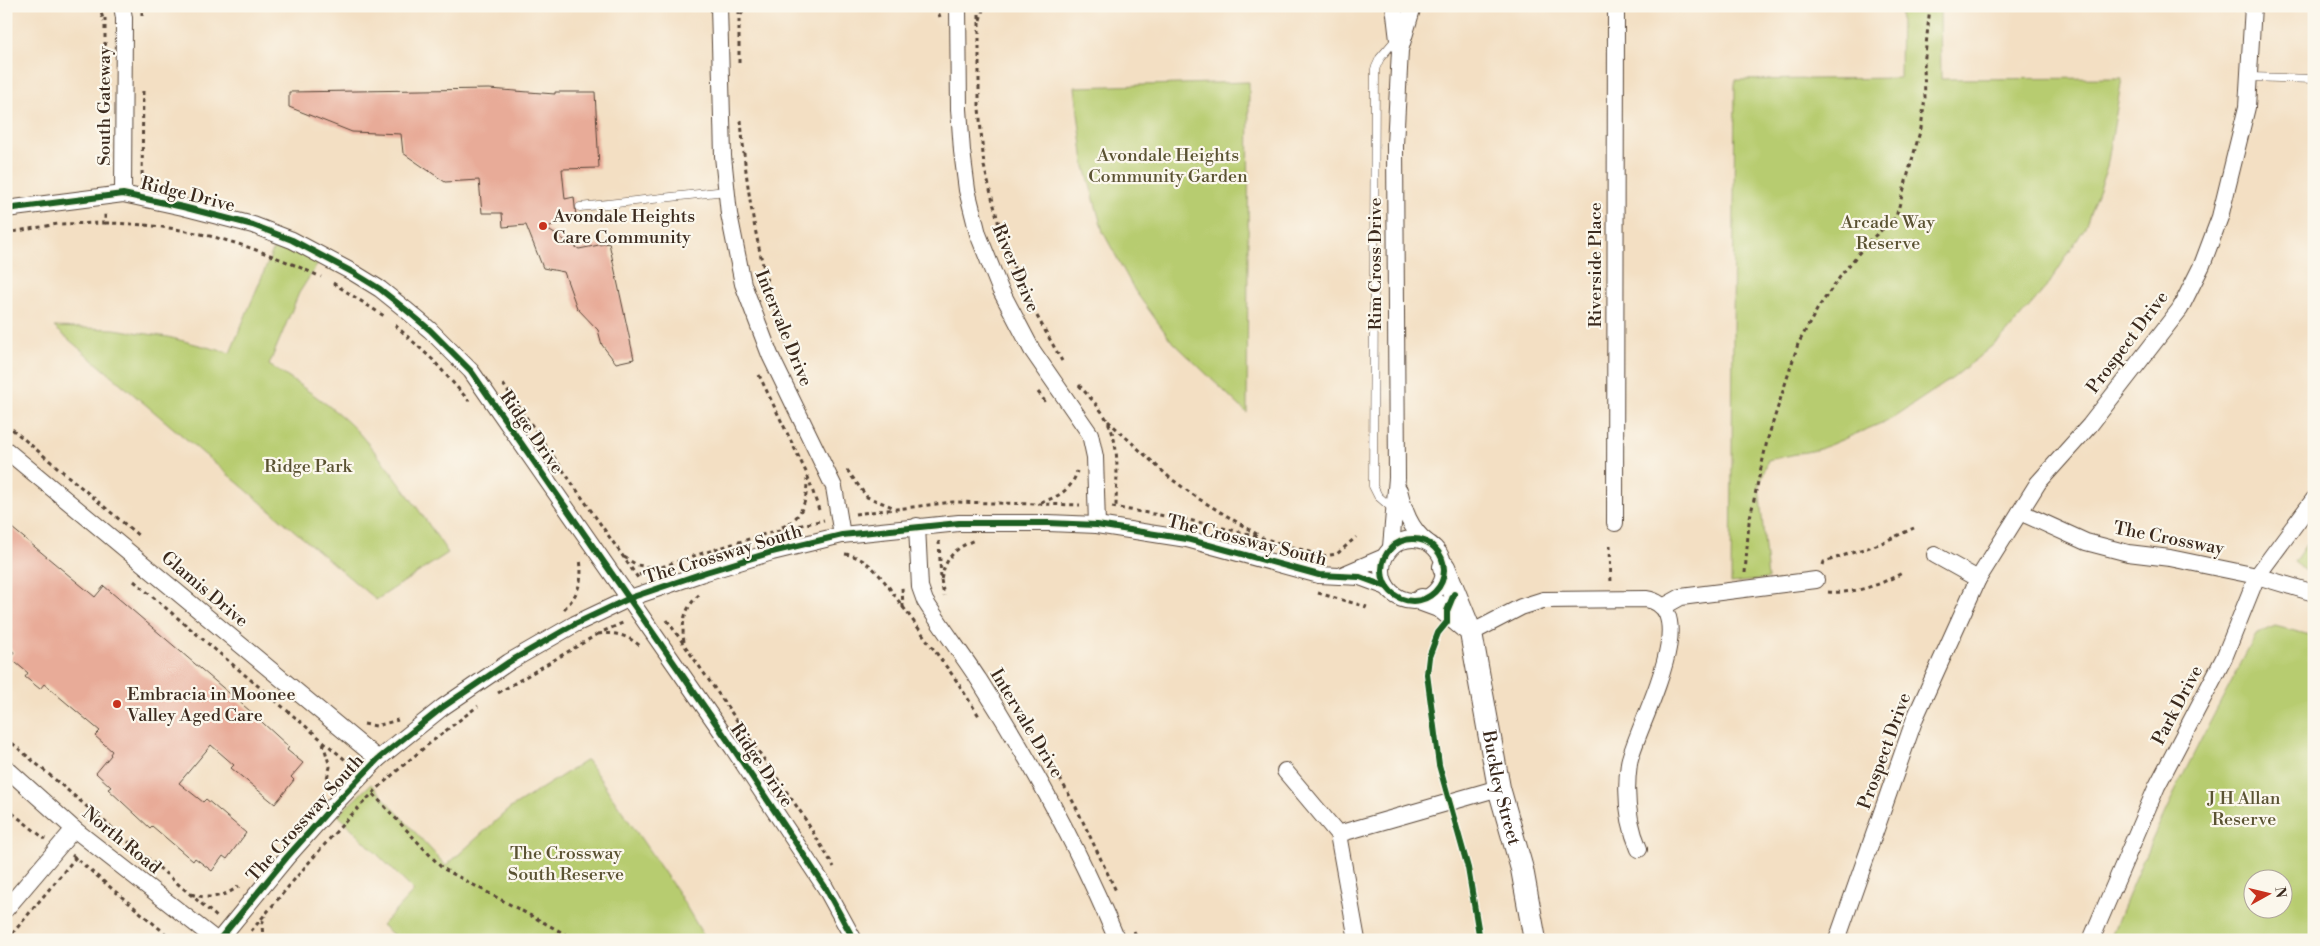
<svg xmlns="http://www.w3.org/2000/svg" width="2320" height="946" font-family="'Libre Bodoni',serif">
<rect width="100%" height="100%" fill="#fbf7ec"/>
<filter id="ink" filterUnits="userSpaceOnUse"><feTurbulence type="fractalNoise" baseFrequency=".02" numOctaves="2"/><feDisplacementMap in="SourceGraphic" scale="10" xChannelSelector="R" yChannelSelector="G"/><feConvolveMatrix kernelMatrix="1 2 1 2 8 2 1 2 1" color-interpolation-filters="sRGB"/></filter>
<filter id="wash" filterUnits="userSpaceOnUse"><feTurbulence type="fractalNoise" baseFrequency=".0096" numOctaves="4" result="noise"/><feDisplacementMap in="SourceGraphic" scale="20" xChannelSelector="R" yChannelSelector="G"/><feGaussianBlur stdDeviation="1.12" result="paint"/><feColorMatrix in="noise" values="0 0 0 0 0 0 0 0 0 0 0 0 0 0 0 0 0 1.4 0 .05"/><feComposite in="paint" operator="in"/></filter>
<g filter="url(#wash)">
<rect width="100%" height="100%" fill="#f3dfc3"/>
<g fill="#b7cc70" stroke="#797b47" fill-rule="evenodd">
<path d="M 1901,6 L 1940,6 L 1941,79 L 2122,78 L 2107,167 L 2084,229 L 2049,284 L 2004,336 L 1953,378 L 1891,419 L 1820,449 L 1768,460 L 1759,486 L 1768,579 L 1731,583 L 1735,80 L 1900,78 Z"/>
<path d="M 1249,82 L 1247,413 L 1170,339 L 1135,291 L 1103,232 L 1084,163 L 1075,87 Z"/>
<path d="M 276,243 L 319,262 L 299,293 L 269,365 C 297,383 336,408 358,432 C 392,470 420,511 448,553 L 376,600 L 54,327 L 114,329 L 168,337 L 230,353 Z"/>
<path d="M 2314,533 L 2314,577 L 2294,562 Z"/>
<path d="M 2275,626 L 2314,636 L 2314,940 L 2110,940 C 2150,834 2203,735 2256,635 ZM 2282,878 L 2282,908 L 2252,908 L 2252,878 Z"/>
<path d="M 587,760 L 677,891 L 706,940 L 399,940 L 382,925 L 414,891 L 338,815 L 371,784 L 446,866 L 509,809 Z"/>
</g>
<g id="blocks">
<g fill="#e8ab98">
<path d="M 489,89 L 555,94 L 555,92 L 595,92 L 599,168 L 562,169 L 565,199 L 574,197 L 576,216 L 545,228 L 579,249 L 609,243 L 634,359 L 616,363 L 602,345 L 598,330 L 577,308 L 564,272 L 543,268 L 526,225 L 503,227 L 502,213 L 482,213 L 479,180 L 445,182 L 403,153 L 401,134 L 352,132 L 289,107 L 289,92 Z"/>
<path d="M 6,523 L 95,597 L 104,586 L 250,711 L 289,747 L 287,750 L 303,763 L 291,777 L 294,780 L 275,804 L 231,768 L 234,765 L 211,745 L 179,783 L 203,802 L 206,799 L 246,833 L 227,859 L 223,856 L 212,871 L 195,858 L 193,861 L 152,826 L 150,828 L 108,789 L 111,787 L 96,773 L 111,755 L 110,754 L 112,751 L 95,736 L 100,731 L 44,684 L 40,689 L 25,677 L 28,673 L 10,658 L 14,652 L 6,645 Z"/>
</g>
</g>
</g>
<g filter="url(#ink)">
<use href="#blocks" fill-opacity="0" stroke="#574537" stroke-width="1"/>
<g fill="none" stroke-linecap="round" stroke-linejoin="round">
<g stroke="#574537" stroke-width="9">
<g id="lane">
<path d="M 2250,77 L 2314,79"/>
<path d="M 580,207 L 726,191"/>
<path d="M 1394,510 L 1378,496 L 1373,486 L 1375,69 L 1380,58 L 1397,38"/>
</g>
</g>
<g stroke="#574537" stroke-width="18">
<g id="street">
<path d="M 122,6 L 124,18 L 123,194"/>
<path d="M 719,6 L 723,156 L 729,214 L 743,284 L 770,355 L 834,487 L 842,535"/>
<path d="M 958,6 L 959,109 L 962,151 L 967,190 L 978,234 L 1000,289 L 1032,350 L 1090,434 L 1095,457 L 1097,525"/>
<path d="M 1394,6 L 1398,40"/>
<path d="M 6,209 L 123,194 L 183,207 L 253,225 L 292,240 L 354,273 L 380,289 L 405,309 L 430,330 L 471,371 L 733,748 L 825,887 L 854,940"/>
<path d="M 6,450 L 378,759"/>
<path d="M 1399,490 C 1404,510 1410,529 1427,542"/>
<path d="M 2020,512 L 2086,542 L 2128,553 L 2170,558 L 2257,576 L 2314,593"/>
<path d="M 1615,523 L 1616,6"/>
<path d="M 917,526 L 920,587 L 925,601 C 942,628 962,654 979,680 C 1032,763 1079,849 1117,940"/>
<circle cx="1413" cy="570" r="31"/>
<path d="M 1391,547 L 1397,478 L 1395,145 L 1400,50 L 1413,6"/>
<path d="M 1935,555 L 1978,579"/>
<path d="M 1342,575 L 1384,557"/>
<path d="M 1663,607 L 1681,597 L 1816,580"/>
<path d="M 1471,633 L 1521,607 L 1543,600 L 1646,599 C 1706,608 1634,731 1629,763 C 1625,792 1627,821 1639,849"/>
<path d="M 6,768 L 74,829 L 216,940"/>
<path d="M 1285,771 L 1338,834 L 1357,940"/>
<path d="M 1338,834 L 1499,788"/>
<path d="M 6,909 L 74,829"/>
<path d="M 219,940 L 287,857 L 330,809 L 378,759 L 443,707 L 509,662 L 575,624 L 630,598 L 706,572 L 772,552 L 842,535 L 959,523 L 1048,523 L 1097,525 L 1187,539 L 1319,575 L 1360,577 L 1387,587"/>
<path d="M 1837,940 L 1915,718 L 1978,579 L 2038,483 L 2090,425 L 2180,309 L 2202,265 L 2220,217 L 2247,107 L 2253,6"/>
<path d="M 2091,940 L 2157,786 L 2224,658 L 2257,576 L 2314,499"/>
</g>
</g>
<g stroke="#574537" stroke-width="24">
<g id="secondary">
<path id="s1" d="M 1444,567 L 1471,633 L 1499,788 L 1522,869 L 1535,940"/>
<path d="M 1422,600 L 1441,607 L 1465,627"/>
</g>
</g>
<g stroke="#574537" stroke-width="3" stroke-dasharray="4 4" stroke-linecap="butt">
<path d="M 99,6 L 104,22"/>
<path d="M 936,6 L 940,17"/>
<path d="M 979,6 L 979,108 L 984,166 L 1002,237 L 1023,291 L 1062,361"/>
<path d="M 741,15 L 745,6"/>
<path d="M 142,16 L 142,6"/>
<path d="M 980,20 L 984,6"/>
<path d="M 105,46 L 105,17"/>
<path d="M 739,63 L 739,6"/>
<path d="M 741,120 C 747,202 762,282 793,359"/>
<path d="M 142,183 L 143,89"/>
<path d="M 105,223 C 185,224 249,243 321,277"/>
<path d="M 6,233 L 58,224 L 105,223 L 105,211"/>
<path d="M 333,283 L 384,316"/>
<path d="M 395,325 L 433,360 L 469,401"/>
<path d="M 759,375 L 807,474 L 819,510"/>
<path d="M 503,384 L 638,578"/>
<path d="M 1079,385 C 1088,396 1101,408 1108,422 C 1121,448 1116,480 1116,508"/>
<path d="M 1038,392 L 1046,403"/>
<path d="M 1108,421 L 1170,478 L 1199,499 L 1260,536"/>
<path d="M 6,424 L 139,536"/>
<path d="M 847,470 L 867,497 L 895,508"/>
<path d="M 1041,502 C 1058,497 1072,490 1077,471"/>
<path d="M 1112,507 L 1189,520 L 1249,534 L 1323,556 L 1337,554 L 1356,537"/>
<path d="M 855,514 L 953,502 L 1080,505"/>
<path d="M 782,527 C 803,518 807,500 807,479"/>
<path d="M 939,541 L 941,580 C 945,559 954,548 975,540"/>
<path d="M 1610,545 L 1611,585"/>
<path d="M 845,554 C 873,558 887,586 903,607 L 902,587"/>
<path d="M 624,557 L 637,565 L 655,568"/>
<path d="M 1823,565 L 1824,562 L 1879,544 L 1914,528"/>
<path d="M 1745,573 L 1749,522 L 1767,441 L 1798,344 L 1818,308 L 1842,274 L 1867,243 L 1896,217 L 1921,128 L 1925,98 L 1924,66 L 1930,6"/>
<path d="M 639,575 L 687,558 L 775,531 L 824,520"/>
<path d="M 941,580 L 944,596"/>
<path d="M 134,581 L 349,763 L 351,761"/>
<path d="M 1828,592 C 1856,594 1880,585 1904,572"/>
<path d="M 1318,593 L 1367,607"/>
<path d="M 903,607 L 956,680 L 979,716"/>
<path d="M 564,609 C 579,594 583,580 580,559"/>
<path d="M 667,620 L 802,814 L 834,867"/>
<path d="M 604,631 L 625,622"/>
<path d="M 598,634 C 614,632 628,635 640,646"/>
<path d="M 684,642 C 681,621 685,607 701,593"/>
<path d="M 498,693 L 598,634"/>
<path d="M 364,724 L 376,726 L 398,720"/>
<path d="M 1036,737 L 1075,805 L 1117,893"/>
<path d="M 6,738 L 217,917"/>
<path d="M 323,743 L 330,767 L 324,789"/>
<path d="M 373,794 L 442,868 L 565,934"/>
<path d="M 6,808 L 45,839"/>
<path d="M 72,855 L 173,940"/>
<path d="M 191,894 C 208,900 225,897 239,886"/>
<path d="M 251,931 C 287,889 322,845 361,805 C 397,768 437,737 478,706"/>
<path d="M 1134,931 L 1137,940"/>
<path d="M 7,940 L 76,857"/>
<path d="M 263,940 L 262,924 L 265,916"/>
</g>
<use href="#lane" stroke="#fff" stroke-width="8"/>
<use href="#street" stroke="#fff" stroke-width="16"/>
<use href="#secondary" stroke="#fff" stroke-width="22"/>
<g stroke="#fbf7ec" stroke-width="9">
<g id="cycleway">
<path d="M 6,209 L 123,194 L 183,207 L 253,225 L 292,240 L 354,273 L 380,289 L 405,309 L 430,330 L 471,371 L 733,748 L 825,887 L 854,940"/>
<circle cx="1413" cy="570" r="31"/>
<path d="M 1454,594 L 1447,611 L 1447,622 L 1438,633 L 1429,657 L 1427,674 L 1439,765 L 1468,868 L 1480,940"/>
<path d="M 219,940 L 287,857 L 330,809 L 378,759 L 443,707 L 509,662 L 575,624 L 630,598 L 706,572 L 772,552 L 842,535 L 959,523 L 1048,523 L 1097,525 L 1187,539 L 1319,575 L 1360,577 L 1387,587"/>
</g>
</g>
<use href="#cycleway" stroke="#1b5e20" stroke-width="6"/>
</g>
</g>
<g fill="#c8321e" stroke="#fbf7ec" stroke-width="2">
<circle cx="543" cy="226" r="5"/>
<circle cx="117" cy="704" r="5"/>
</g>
<g text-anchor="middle" stroke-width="4.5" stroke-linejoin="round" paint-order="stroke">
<g font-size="18" fill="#3b2a1e" stroke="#fbf7ec">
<text transform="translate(104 106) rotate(-90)" y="6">South Gateway</text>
<text transform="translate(188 194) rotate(14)" y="6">Ridge Drive</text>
<text transform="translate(1375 264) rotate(-90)" y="6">Rim Cross Drive</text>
<text transform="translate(1595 265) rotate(-90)" y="6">Riverside Place</text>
<text transform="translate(1016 268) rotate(67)" y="6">River Drive</text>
<text transform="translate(784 328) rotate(68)" y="6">Intervale Drive</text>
<text transform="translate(2127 342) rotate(-53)" y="6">Prospect Drive</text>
<text transform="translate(532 432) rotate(55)" y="6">Ridge Drive</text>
<text transform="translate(2169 538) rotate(11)" y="6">The Crossway</text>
<text transform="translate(1247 540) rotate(14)" y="6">The Crossway South</text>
<text transform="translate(723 554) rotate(-17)" y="6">The Crossway South</text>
<text transform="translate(205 589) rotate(40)" y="6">Glamis Drive</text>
<text transform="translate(2177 705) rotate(-62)" y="6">Park Drive</text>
<text transform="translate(1027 723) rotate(59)" y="6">Intervale Drive</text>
<text transform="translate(1884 751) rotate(-70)" y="6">Prospect Drive</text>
<text transform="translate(762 765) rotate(56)" y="6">Ridge Drive</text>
<text dy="6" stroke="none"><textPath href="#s1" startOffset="229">Buckley Street</textPath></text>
<text transform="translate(305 818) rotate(-48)" y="6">The Crossway South</text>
<text transform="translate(122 840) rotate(39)" y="6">North Road</text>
</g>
<g font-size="18" fill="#5a5232" stroke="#fbf7ec">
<text x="1168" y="161">Avondale Heights<tspan x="1168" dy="21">Community Garden</tspan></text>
<text x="1888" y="228">Arcade Way<tspan x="1888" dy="21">Reserve</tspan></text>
<text x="308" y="472">Ridge Park</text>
<text x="2244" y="804">J H Allan<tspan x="2244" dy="21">Reserve</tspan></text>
<text x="566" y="859">The Crossway<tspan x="566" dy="21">South Reserve</tspan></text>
</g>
<g font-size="18" fill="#3b2a1e" stroke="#fbf7ec" text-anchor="start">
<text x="553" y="222">Avondale Heights<tspan x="553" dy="21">Care Community</tspan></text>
<text x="127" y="700">Embracia in Moonee<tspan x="127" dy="21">Valley Aged Care</tspan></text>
</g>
</g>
<rect width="2320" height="946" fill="none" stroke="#fbf7ec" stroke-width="25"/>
<g transform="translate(2268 894) rotate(82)"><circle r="24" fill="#fbf7ec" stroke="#aea59a"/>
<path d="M0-4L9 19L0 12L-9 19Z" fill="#c8321e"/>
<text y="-8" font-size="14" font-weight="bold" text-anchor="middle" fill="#3b2a1e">N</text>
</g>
</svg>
